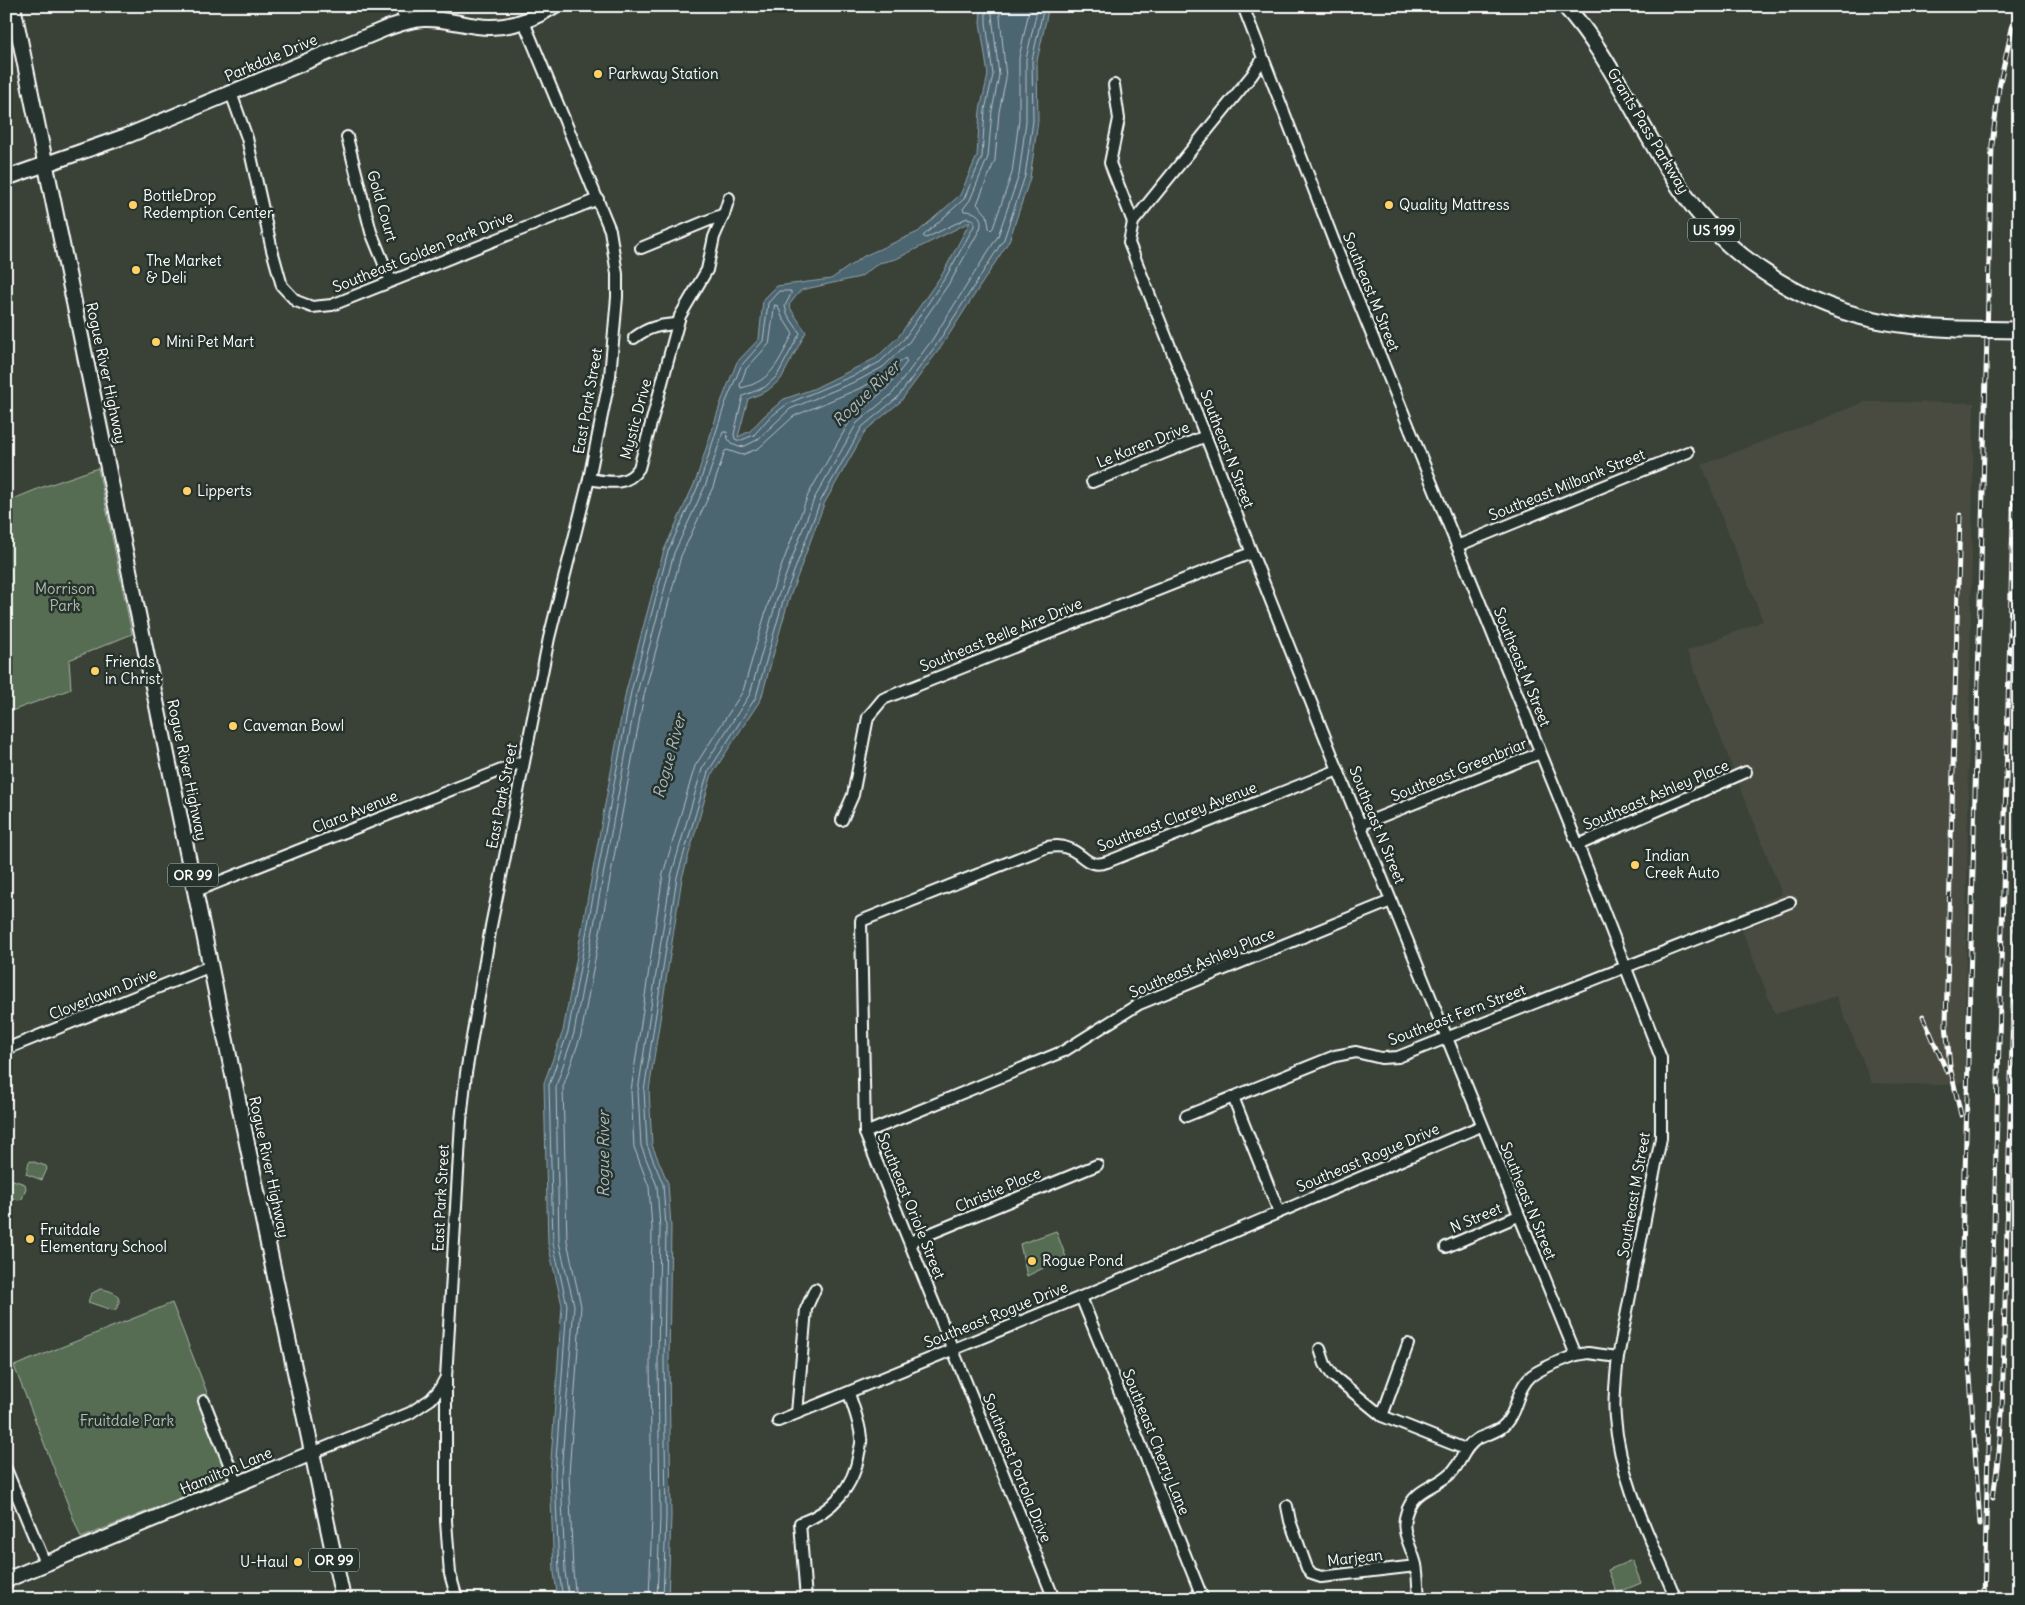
<svg xmlns="http://www.w3.org/2000/svg" width="2025" height="1605" font-family="Delius,sans-serif">
<rect width="100%" height="100%" fill="#3a4238"/>
<filter id="ink" filterUnits="userSpaceOnUse"><feTurbulence type="fractalNoise" baseFrequency=".02" numOctaves="2"/><feDisplacementMap in="SourceGraphic" scale="10" xChannelSelector="R" yChannelSelector="G"/><feConvolveMatrix kernelMatrix="1 2 1 2 8 2 1 2 1" color-interpolation-filters="sRGB"/></filter>
<g filter="url(#ink)">
<g fill="#484c3f">
<path d="M 1865,402 L 1974,403 L 1964,1082 L 1944,1085 L 1872,1083 L 1836,996 L 1775,1014 L 1742,930 L 1767,920 L 1760,903 L 1782,894 L 1687,651 L 1763,621 L 1702,465 Z"/>
<path d="M 2019,1095 L 2019,1291 L 2013,1290 Z"/>
</g>
<g fill="#566d52" stroke="#aab6a8">
<path d="M 98,468 L 132,634 L 69,660 L 71,689 L 6,713 L 6,502 L 40,488 Z"/>
<path d="M 31,1161 L 46,1166 L 47,1169 L 42,1180 L 26,1174 L 29,1162 Z"/>
<path d="M 13,1180 L 25,1184 L 26,1188 L 22,1199 L 18,1200 L 7,1196 L 6,1191 L 10,1181 Z"/>
<path d="M 1056,1231 L 1066,1257 L 1027,1276 L 1020,1244 Z"/>
<path d="M 100,1289 C 112,1290 125,1296 116,1309 L 112,1310 L 88,1302 L 91,1294 Z"/>
<path d="M 172,1303 L 239,1474 L 81,1538 L 14,1366 Z"/>
<path d="M 1632,1560 L 1641,1583 L 1617,1593 L 1608,1570 Z"/>
</g>
<path fill="#4c6571" stroke="#94a3aa" fill-rule="evenodd" d="M 971,6 L 1049,6 L 1037,61 L 1038,121 L 1030,178 L 1009,241 L 941,347 L 900,402 L 866,430 L 824,504 L 788,602 L 761,699 L 712,774 L 682,878 L 649,1090 L 652,1145 L 668,1183 L 671,1227 L 669,1361 L 671,1517 L 668,1599 L 558,1599 L 554,1573 L 550,1474 L 562,1305 L 548,1244 L 544,1083 L 563,1031 L 626,691 L 664,550 L 696,480 L 721,402 L 737,362 L 759,339 L 763,300 L 777,286 L 831,279 L 864,256 L 918,232 L 960,195 L 977,156 L 980,110 L 988,75 L 980,22 L 981,10 L 975,10 ZM 970,222 L 943,273 L 899,336 L 876,358 L 813,389 L 784,399 L 764,416 L 750,431 L 738,437 L 748,399 L 767,391 L 781,379 L 806,332 L 792,311 L 789,305 L 801,290 L 860,277 L 879,263 L 896,259 Z"/>
<g fill="none" stroke-linecap="round" stroke-linejoin="round">
<g stroke="#b7c1c6" stroke-width="1">
<path d="M 999,6 L 1006,78 L 999,112 L 995,160 L 977,204 L 987,215 L 989,228 L 991,230 L 993,228 L 1012,173 L 1019,120 L 1019,58 L 1030,6"/>
<path d="M 775,305 L 778,306 L 782,317 L 793,334 C 779,360 773,381 741,388 L 740,385 L 746,369 L 769,344 Z"/>
<path d="M 563,1599 L 559,1572 L 555,1474 L 567,1305 L 553,1243 L 549,1085 L 568,1032 L 631,692 L 668,551 L 700,482 L 725,404 L 741,366 L 763,341 L 768,303 L 779,291 L 791,291 L 791,294 L 785,306 L 787,314 L 800,333 L 777,376 L 765,387 L 743,396 L 734,434 L 735,439 L 739,441 L 754,435 L 768,419 L 787,404 L 857,374 L 880,362 L 904,339 L 947,275 L 974,226 L 974,220 L 967,218 L 926,238 L 923,236 L 964,199 L 982,157 L 985,110 L 993,75 L 986,22 L 986,11 L 983,6"/>
<path d="M 569,1599 L 565,1572 L 561,1474 L 574,1305 L 559,1242 L 556,1086 L 574,1033 L 637,693 L 674,553 L 706,484 L 723,432 L 727,432 L 728,439 L 732,444 L 739,447 L 745,446 L 757,440 L 790,409 L 859,380 L 883,367 L 909,342 L 952,279 L 980,229 C 984,217 976,211 964,211 L 963,209 L 970,200 L 988,157 L 992,111 L 999,75 L 991,6"/>
<path d="M 576,1599 L 573,1571 L 569,1474 L 581,1306 L 567,1241 L 563,1087 L 581,1035 L 644,695 L 681,556 L 713,487 L 725,451 L 727,450 L 742,455 L 759,448 L 794,416 L 863,387 L 887,373 L 905,358 L 907,362 L 886,389 L 851,419 L 808,495 L 770,597 L 743,691 L 695,766 L 663,874 L 631,1091 L 634,1147 L 649,1187 L 652,1228 L 650,1361 L 652,1517 L 649,1599"/>
<path d="M 657,1599 L 660,1517 L 658,1361 L 660,1228 L 657,1186 L 641,1146 L 638,1091 L 671,876 L 702,769 L 750,694 L 777,599 L 814,499 L 857,423 L 892,394 L 932,340 L 998,236 L 1019,175 L 1026,121 L 1026,59 L 1038,6"/>
<path d="M 663,1599 L 666,1517 L 664,1361 L 666,1227 L 663,1184 L 647,1145 L 644,1091 L 677,877 L 708,772 L 756,697 L 783,601 L 820,502 L 862,427 L 897,398 L 937,344 L 1004,239 L 1025,176 L 1033,121 L 1032,60 L 1044,6"/>
</g>
<g stroke="#fff" stroke-width="14">
<g id="minor">
<path d="M 400,6 L 406,22"/>
<path d="M 1243,6 L 1333,239 L 1578,845 L 1661,1058 L 1661,1138 L 1618,1357 C 1616,1377 1613,1398 1615,1418 C 1620,1481 1652,1541 1676,1599"/>
<path d="M 1262,60 L 1252,75 L 1133,222 L 1129,243 L 1338,770 L 1576,1355 L 1588,1353 L 1618,1357"/>
<path d="M 1114,85 L 1119,119 L 1110,163 L 1133,222"/>
<path d="M 231,93 L 247,138 L 272,250 L 282,286 L 296,301 L 312,307 L 332,305 L 598,199"/>
<path d="M 347,137 L 371,232 L 391,281"/>
<path d="M 724,214 L 729,198"/>
<path d="M 634,338 C 648,327 660,325 677,324"/>
<path d="M 589,479 C 608,482 627,487 639,468 L 680,316 L 707,270 L 714,237 L 724,214 L 641,248"/>
<path d="M 1092,482 L 1206,436"/>
<path d="M 1457,546 L 1688,452"/>
<path d="M 842,820 L 853,795 L 868,717 L 883,699 L 1251,553"/>
<path d="M 1360,825 L 1540,753"/>
<path d="M 1578,845 L 1746,772"/>
<path d="M 196,891 L 524,761"/>
<path d="M 6,1049 L 211,966"/>
<path d="M 1233,1097 L 1279,1212"/>
<path d="M 1186,1116 L 1335,1056 L 1356,1052 L 1381,1058 L 1398,1057 L 1790,902"/>
<path d="M 865,1133 L 1064,1051 L 1139,1004 L 1391,901"/>
<path d="M 910,1242 L 1097,1165"/>
<path d="M 1446,1247 L 1518,1216"/>
<path d="M 1081,1297 L 1203,1599"/>
<path d="M 1320,1349 L 1325,1364 L 1332,1375 L 1382,1416 L 1465,1449"/>
<path d="M 204,1401 L 237,1484"/>
<path d="M 797,1413 L 806,1309 L 815,1289"/>
<path d="M 1382,1416 L 1408,1344"/>
<path d="M 778,1421 L 1081,1297 L 1481,1126"/>
<path d="M 312,1453 L 410,1413 L 431,1399 L 439,1390 L 445,1379"/>
<path d="M 6,1469 L 45,1563"/>
<path d="M 1287,1506 L 1290,1521 L 1307,1568 L 1312,1574 L 1321,1577 L 1416,1566"/>
<path d="M 457,1599 L 450,1574 L 446,1521 L 446,1378 L 461,1121 L 466,1073 L 491,926 L 549,638 L 589,479 L 610,376 L 617,297 L 617,274 L 610,230 L 524,22"/>
<path d="M 806,1599 L 800,1523 C 832,1512 854,1487 859,1453 C 860,1448 862,1443 861,1438 C 860,1423 853,1407 849,1393"/>
<path d="M 1054,1599 L 865,1133 L 861,921 L 1047,847 C 1054,846 1061,845 1067,848 C 1084,853 1086,869 1107,862 L 1338,770"/>
<path d="M 1419,1599 C 1418,1588 1418,1575 1416,1565 C 1412,1547 1400,1532 1406,1514 C 1414,1487 1435,1489 1452,1472 C 1462,1461 1464,1447 1477,1439 C 1485,1435 1494,1433 1501,1428 C 1518,1415 1515,1390 1531,1376 C 1544,1366 1561,1361 1576,1355"/>
</g>
</g>
<g stroke="#fff" stroke-width="18">
<g id="major">
<path d="M 13,6 L 256,1187 L 343,1599"/>
<path d="M 6,178 L 129,135 L 387,28 C 399,24 412,19 424,19 C 443,18 460,24 477,26 C 505,30 531,21 554,6"/>
<path d="M 6,1580 L 312,1453"/>
</g>
</g>
<g stroke="#fff" stroke-width="19">
<path id="highway" d="M 1565,6 C 1600,44 1623,92 1649,137 C 1663,162 1678,187 1696,210 C 1741,266 1811,308 1881,321 C 1906,326 1931,328 1957,329"/>
</g>
<use href="#minor" stroke="#26332d" stroke-width="10"/>
<use href="#major" stroke="#26332d" stroke-width="14"/>
<use href="#highway" stroke="#26332d" stroke-width="15"/>
<g stroke="#fff" stroke-width="5">
<g id="rail">
<path d="M 1960,515 L 1946,1024 L 1950,1067 L 1961,1115"/>
<path d="M 1923,1016 L 1947,1072"/>
<path d="M 1964,1169 L 1962,1258 L 1980,1524"/>
<path d="M 1965,1175 L 1992,145 L 1999,87 L 2017,6"/>
<path d="M 1993,1498 L 1999,1452 L 2002,1413 L 2019,784"/>
<path d="M 1984,1599 L 2019,295"/>
</g>
</g>
<use href="#rail" stroke="#26332d" stroke-width="3" stroke-dasharray="9" stroke-linecap="butt"/>
<g stroke="#fff" stroke-width="19" stroke-linecap="butt">
<path id="highway-bridge" d="M 1957,329 L 2019,330"/>
</g>
<use href="#highway-bridge" stroke="#26332d" stroke-width="15"/>
</g>
</g>
<g fill="#ffd166" stroke="#26332d" stroke-width="2">
<circle cx="598" cy="74" r="5"/>
<circle cx="133" cy="205" r="5"/>
<circle cx="1389" cy="205" r="5"/>
<circle cx="136" cy="270" r="5"/>
<circle cx="156" cy="342" r="5"/>
<circle cx="187" cy="491" r="5"/>
<circle cx="95" cy="671" r="5"/>
<circle cx="233" cy="726" r="5"/>
<circle cx="1635" cy="865" r="5"/>
<circle cx="30" cy="1239" r="5"/>
<circle cx="1032" cy="1261" r="5"/>
<circle cx="298" cy="1562" r="5"/>
</g>
<g text-anchor="middle" stroke-width="5" stroke-linejoin="round" paint-order="stroke">
<g fill="#26332d" stroke="#bec2c0" stroke-width="1">
<rect x="1688" y="218.5" width="52" height="23" rx="4"/>
<rect x="168" y="863.5" width="50" height="23" rx="4"/>
<rect x="309" y="1548.5" width="50" height="23" rx="4"/>
</g>
<g font-size="14" font-weight="bold" fill="#fff">
<text x="1714" y="235">US 199</text>
<text x="193" y="880">OR 99</text>
<text x="334" y="1565">OR 99</text>
</g>
<g font-size="15" fill="#fff" stroke="#26332d">
<text transform="translate(271 58) rotate(-23)" y="5">Parkdale Drive</text>
<text transform="translate(1648 131) rotate(59)" y="5">Grants Pass Parkway</text>
<text transform="translate(382 206) rotate(74)" y="5">Gold Court</text>
<text transform="translate(423 252) rotate(-22)" y="5">Southeast Golden Park Drive</text>
<text transform="translate(1371 292) rotate(68)" y="5">Southeast M Street</text>
<text transform="translate(106 373) rotate(78)" y="5">Rogue River Highway</text>
<text transform="translate(588 401) rotate(-80)" y="5">East Park Street</text>
<text transform="translate(636 419) rotate(-75)" y="5">Mystic Drive</text>
<text transform="translate(1143 445) rotate(-22)" y="5">Le Karen Drive</text>
<text transform="translate(1227 449) rotate(69)" y="5">Southeast N Street</text>
<text transform="translate(1567 485) rotate(-22)" y="5">Southeast Milbank Street</text>
<text transform="translate(1001 635) rotate(-22)" y="5">Southeast Belle Aire Drive</text>
<text transform="translate(1522 667) rotate(68)" y="5">Southeast M Street</text>
<text transform="translate(187 770) rotate(78)" y="5">Rogue River Highway</text>
<text transform="translate(1459 770) rotate(-22)" y="5">Southeast Greenbriar</text>
<text transform="translate(1656 795) rotate(-23)" y="5">Southeast Ashley Place</text>
<text transform="translate(502 796) rotate(-79)" y="5">East Park Street</text>
<text transform="translate(355 812) rotate(-22)" y="5">Clara Avenue</text>
<text transform="translate(1177 817) rotate(-21)" y="5">Southeast Clarey Avenue</text>
<text transform="translate(1377 825) rotate(68)" y="5">Southeast N Street</text>
<text transform="translate(1202 963) rotate(-23)" y="5">Southeast Ashley Place</text>
<text transform="translate(103 994) rotate(-22)" y="5">Cloverlawn Drive</text>
<text transform="translate(1457 1015) rotate(-21)" y="5">Southeast Fern Street</text>
<text transform="translate(1368 1158) rotate(-23)" y="5">Southeast Rogue Drive</text>
<text transform="translate(269 1167) rotate(78)" y="5">Rogue River Highway</text>
<text transform="translate(998 1190) rotate(-23)" y="5">Christie Place</text>
<text transform="translate(1634 1195) rotate(-80)" y="5">Southeast M Street</text>
<text transform="translate(441 1198) rotate(-87)" y="5">East Park Street</text>
<text transform="translate(1528 1201) rotate(68)" y="5">Southeast N Street</text>
<text transform="translate(911 1206) rotate(68)" y="5">Southeast Oriole Street</text>
<text transform="translate(1476 1218) rotate(-23)" y="5">N Street</text>
<text transform="translate(996 1315) rotate(-22)" y="5">Southeast Rogue Drive</text>
<text transform="translate(1156 1442) rotate(68)" y="5">Southeast Cherry Lane</text>
<text transform="translate(1017 1468) rotate(68)" y="5">Southeast Portola Drive</text>
<text transform="translate(226 1471) rotate(-23)" y="5">Hamilton Lane</text>
<text transform="translate(1355 1558) rotate(-7)" y="5">Marjean</text>
</g>
<g font-size="15" fill="#fff" stroke="#26332d" text-anchor="start">
<text x="608" y="79">Parkway Station</text>
<text x="143" y="201">BottleDrop<tspan x="143" dy="17">Redemption Center</tspan></text>
<text x="1399" y="210">Quality Mattress</text>
<text x="146" y="266">The Market<tspan x="146" dy="17">&amp; Deli</tspan></text>
<text x="166" y="347">Mini Pet Mart</text>
<text x="197" y="496">Lipperts</text>
<text x="105" y="667">Friends<tspan x="105" dy="17">in Christ</tspan></text>
<text x="243" y="731">Caveman Bowl</text>
<text x="1645" y="861">Indian<tspan x="1645" dy="17">Creek Auto</tspan></text>
<text x="40" y="1235">Fruitdale<tspan x="40" dy="17">Elementary School</tspan></text>
<text x="1042" y="1266">Rogue Pond</text>
<text x="288" y="1567" text-anchor="end">U-Haul</text>
</g>
<g font-size="15" fill="#b3bdb1" stroke="#26332d">
<text x="65" y="594">Morrison<tspan x="65" dy="17">Park</tspan></text>
<text x="127" y="1426">Fruitdale Park</text>
</g>
<g font-size="16" font-style="italic" fill="#aebabf" stroke="#26332d">
<text transform="translate(866 393) rotate(-44)" y="6">Rogue River</text>
<text transform="translate(669 756) rotate(-75)" y="6">Rogue River</text>
<text transform="translate(603 1154) rotate(-90)" y="6">Rogue River</text>
</g>
</g>
<rect width="2025" height="1605" fill="none" stroke="#26332d" stroke-width="25"/>
<rect x="12" y="12" width="2000" height="1580" fill="none" stroke="#fff" stroke-width="2" filter="url(#ink)"/>
</svg>
